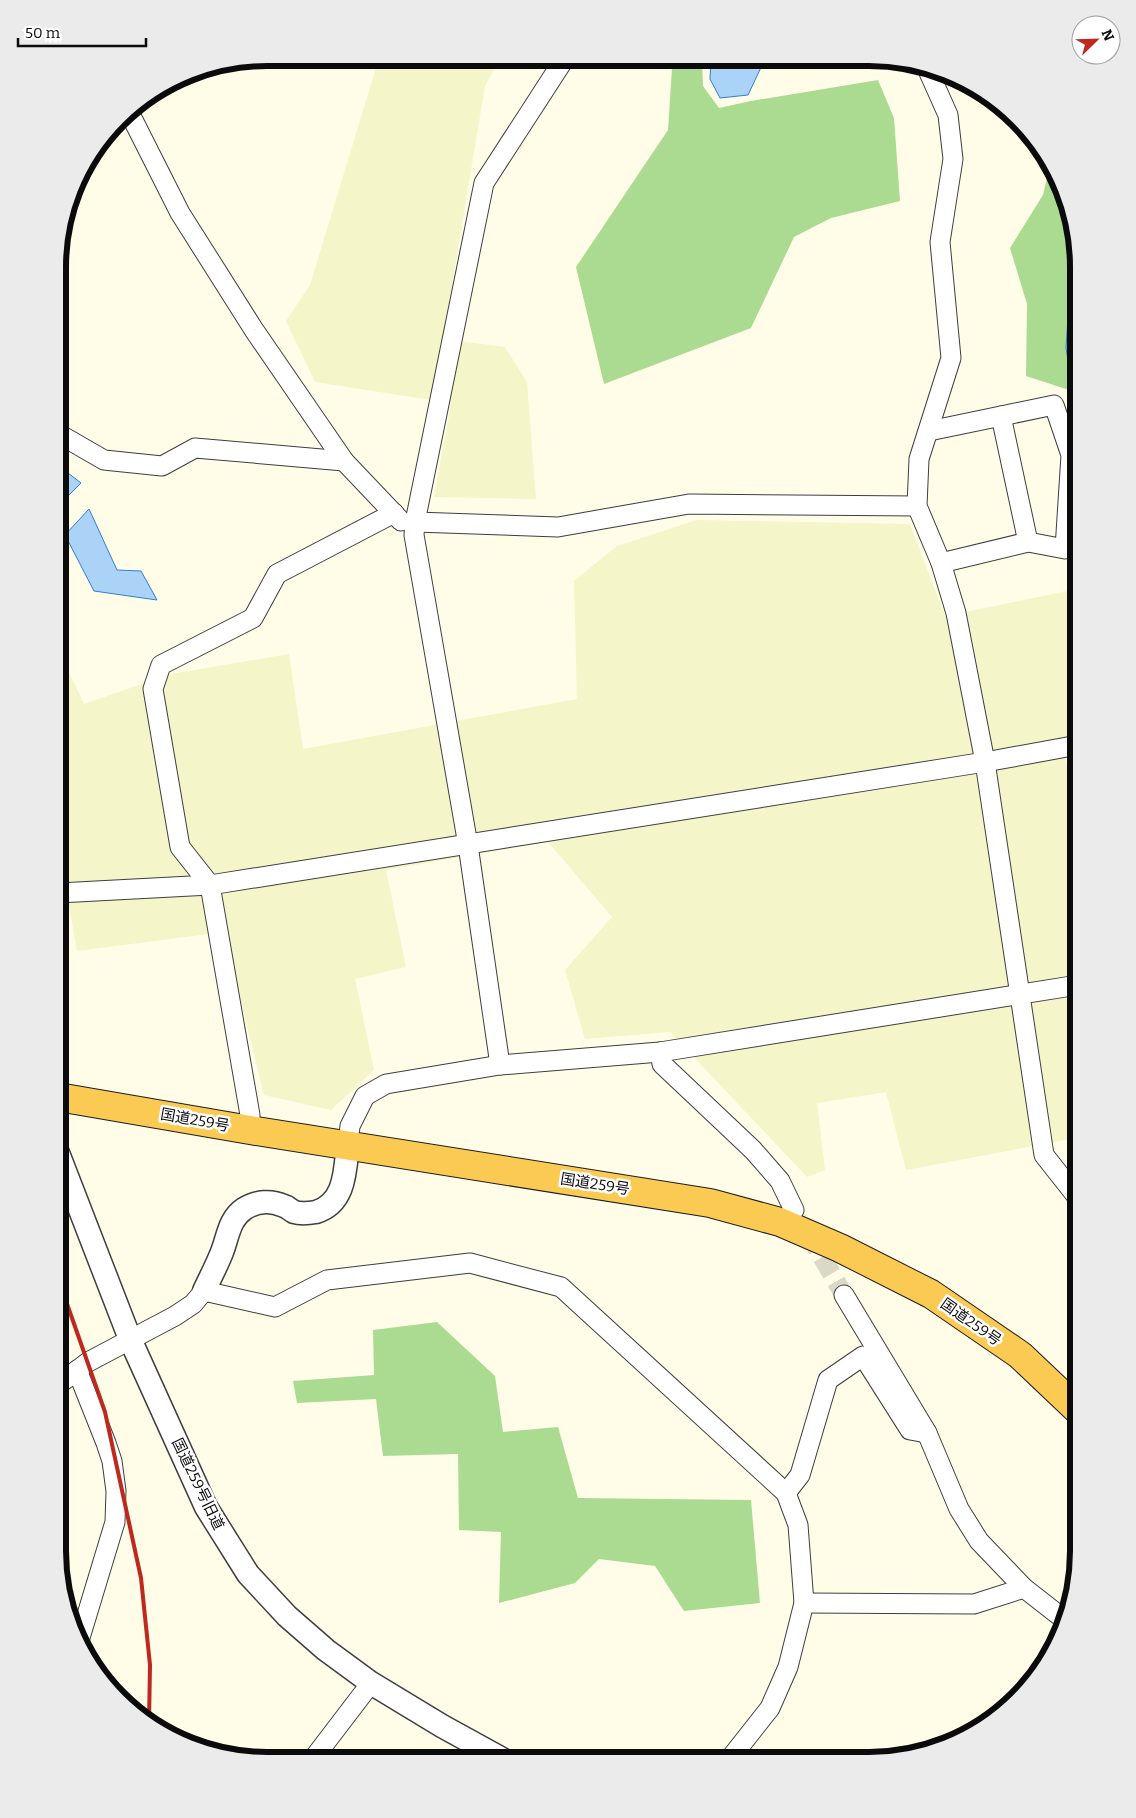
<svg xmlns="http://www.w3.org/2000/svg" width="1136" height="1818" font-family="Bitter,'Noto Sans JP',serif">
<rect width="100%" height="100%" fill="#fffde8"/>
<g fill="#f4f5c8">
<path d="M 379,58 L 500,58 L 485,86 L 443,339 L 505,347 L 527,382 L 536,499 L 434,497 L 451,403 L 315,382 L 286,321 L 310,285 Z"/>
<path d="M 697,520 L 910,524 L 945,616 L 1078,589 L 1078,736 L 1062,739 L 1078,834 L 1078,1142 L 1076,1138 L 906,1170 L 886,1092 L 817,1103 L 825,1170 L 807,1177 L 670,1032 L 585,1039 L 565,970 L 612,917 L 548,842 L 386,870 L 406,967 L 355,979 L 374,1070 L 331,1110 L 264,1095 L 224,932 L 77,951 L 68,901 L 58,863 L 59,651 L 84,704 L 171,674 L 289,654 L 303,749 L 577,699 L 574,581 L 617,546 Z"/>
</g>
<g fill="#aadb91">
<path d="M 702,61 L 703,86 L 719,108 L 751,101 L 878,80 L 894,118 L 900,201 L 831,218 L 794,237 L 751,328 L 604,384 L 576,267 L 668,130 L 672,68 Z"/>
<path d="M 1050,165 L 1063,187 L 1075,247 L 1072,255 L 1069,367 L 1078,376 L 1078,403 L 1072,391 L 1026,376 L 1027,304 L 1010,248 L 1043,195 Z"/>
<path d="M 437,1322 L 495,1376 L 503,1432 L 558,1427 L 578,1498 L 751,1500 L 760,1603 L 684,1611 L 655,1566 L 599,1559 L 575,1583 L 499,1603 L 501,1532 L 459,1530 L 458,1454 L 383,1456 L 376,1399 L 297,1403 L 293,1381 L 374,1375 L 373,1330 Z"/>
</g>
<g fill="#abd3f8" stroke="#307fd1">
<path d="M 711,59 L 765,59 L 748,95 L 720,98 L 710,79 Z"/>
<path d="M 1075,247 L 1078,267 L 1078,376 L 1069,367 L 1066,348 L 1072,255 Z"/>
<path d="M 59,466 L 81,483 L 59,505 Z"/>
<path d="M 89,509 L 117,570 L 141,571 L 157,600 L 94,591 L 65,535 Z"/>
</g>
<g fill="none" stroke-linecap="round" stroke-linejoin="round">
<path stroke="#dad9c7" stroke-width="19" stroke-dasharray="19 9" stroke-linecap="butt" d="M 808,1233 L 844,1295"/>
<g stroke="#3e3e3e" stroke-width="21">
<g id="minor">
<path d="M 927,68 L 948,115 L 953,159 L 940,242 L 951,358 L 919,459 L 917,506 L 941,563 L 956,613 L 985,762 L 1044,1155 L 1078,1198"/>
<path d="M 128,110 L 180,213 L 254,330 L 344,461 L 401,521"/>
<path d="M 1001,416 L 1028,542"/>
<path d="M 929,431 L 1054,405 L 1071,455 L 1065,549 L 1028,542 L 941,563"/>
<path d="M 59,434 L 104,460 L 162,466 L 195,448 L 344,461"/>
<path d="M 415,522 L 558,527 L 689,504 L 917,506"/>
<path d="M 58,893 L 210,885 L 985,762 L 1078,745"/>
<path d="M 660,1052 L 662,1064 L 753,1150 L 780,1181 L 794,1210"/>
<path d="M 500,1065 L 468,845 L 414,535 L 415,522 L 484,183 L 565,58"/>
<path d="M 250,1130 L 250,1115 L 210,885 L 180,847 L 153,689 L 161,665 L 253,618 L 277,574 L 394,513"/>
<path d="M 348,1144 L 350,1126 L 365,1096 L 386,1084 L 500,1065 L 660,1052 L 1078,985"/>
<path d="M 844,1295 L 927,1433 L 959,1509 L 979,1541 L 1024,1588 L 1065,1620"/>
<path d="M 77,1370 L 106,1443 L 112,1461 L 116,1491 L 115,1522 L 79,1641"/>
<path d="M 58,1385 L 88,1362 L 175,1316 L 193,1304 L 204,1291 L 275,1307 L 327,1280 L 470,1263 L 561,1287 L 786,1493 L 798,1525 L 804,1603 L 788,1667 L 770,1708 L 729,1760"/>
<path d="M 786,1493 L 800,1475 L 828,1380 L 863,1356 L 910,1430 L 927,1433"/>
<path d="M 804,1603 L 974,1604 L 1024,1588"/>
<path d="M 313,1759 L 371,1683"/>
</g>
</g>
<g stroke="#3e3e3e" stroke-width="25">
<g id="tertiary">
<path d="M 58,1153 L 130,1339 L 206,1507 L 248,1574 L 287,1616 L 326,1650 L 371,1683 L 442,1726 L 502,1759"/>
<path d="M 204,1291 C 210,1278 217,1265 222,1252 C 228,1237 229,1219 244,1209 C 256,1201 271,1200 284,1206 C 288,1207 290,1210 294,1212 C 301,1214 310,1213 316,1212 C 346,1203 345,1169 348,1144"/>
</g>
</g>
<g stroke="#1c1c1c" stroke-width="30">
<path id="trunk" d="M 58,1097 L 250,1130 L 710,1203 L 780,1222 L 840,1248 L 931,1294 L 1020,1355 L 1078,1410"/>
</g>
<use href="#minor" stroke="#fff" stroke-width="19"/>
<use href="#tertiary" stroke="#fff" stroke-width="22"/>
<use href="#trunk" stroke="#fbca53" stroke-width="28"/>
<path stroke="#be291f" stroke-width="4" d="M 58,1284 L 66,1301 L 105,1412 L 141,1578 L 150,1665 L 149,1723"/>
</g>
<g text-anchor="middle" stroke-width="5" stroke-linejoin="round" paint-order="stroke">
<g font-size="15" fill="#0b0b0b" stroke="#fff">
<text transform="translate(195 1120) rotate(10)" y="5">国道259号</text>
<text transform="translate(595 1184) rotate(9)" y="5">国道259号</text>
<text transform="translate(971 1322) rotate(35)" y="5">国道259号</text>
<text transform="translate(198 1484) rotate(64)" y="5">国道259号旧道</text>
</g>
</g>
<path d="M0 0H1136V1818H0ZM267 66H869A201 201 0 0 1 1070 267V1551A201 201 0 0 1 869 1752H267A201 201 0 0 1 66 1551V267A201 201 0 0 1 267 66Z" fill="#ebebeb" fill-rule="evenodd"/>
<path fill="none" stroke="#0b0b0b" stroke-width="6" d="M267 66H869A201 201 0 0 1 1070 267V1551A201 201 0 0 1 869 1752H267A201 201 0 0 1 66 1551V267A201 201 0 0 1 267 66Z"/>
<g transform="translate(1096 40) rotate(67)"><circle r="24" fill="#ffffff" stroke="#9d9d9d"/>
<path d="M0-4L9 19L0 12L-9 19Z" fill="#be291f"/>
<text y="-8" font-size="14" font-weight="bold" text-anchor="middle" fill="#0b0b0b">N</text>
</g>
<path d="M18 38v8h128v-8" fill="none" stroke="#0b0b0b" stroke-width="2.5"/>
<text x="25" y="38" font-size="15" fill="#0b0b0b" stroke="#ffffff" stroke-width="4" paint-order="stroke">50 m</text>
</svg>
